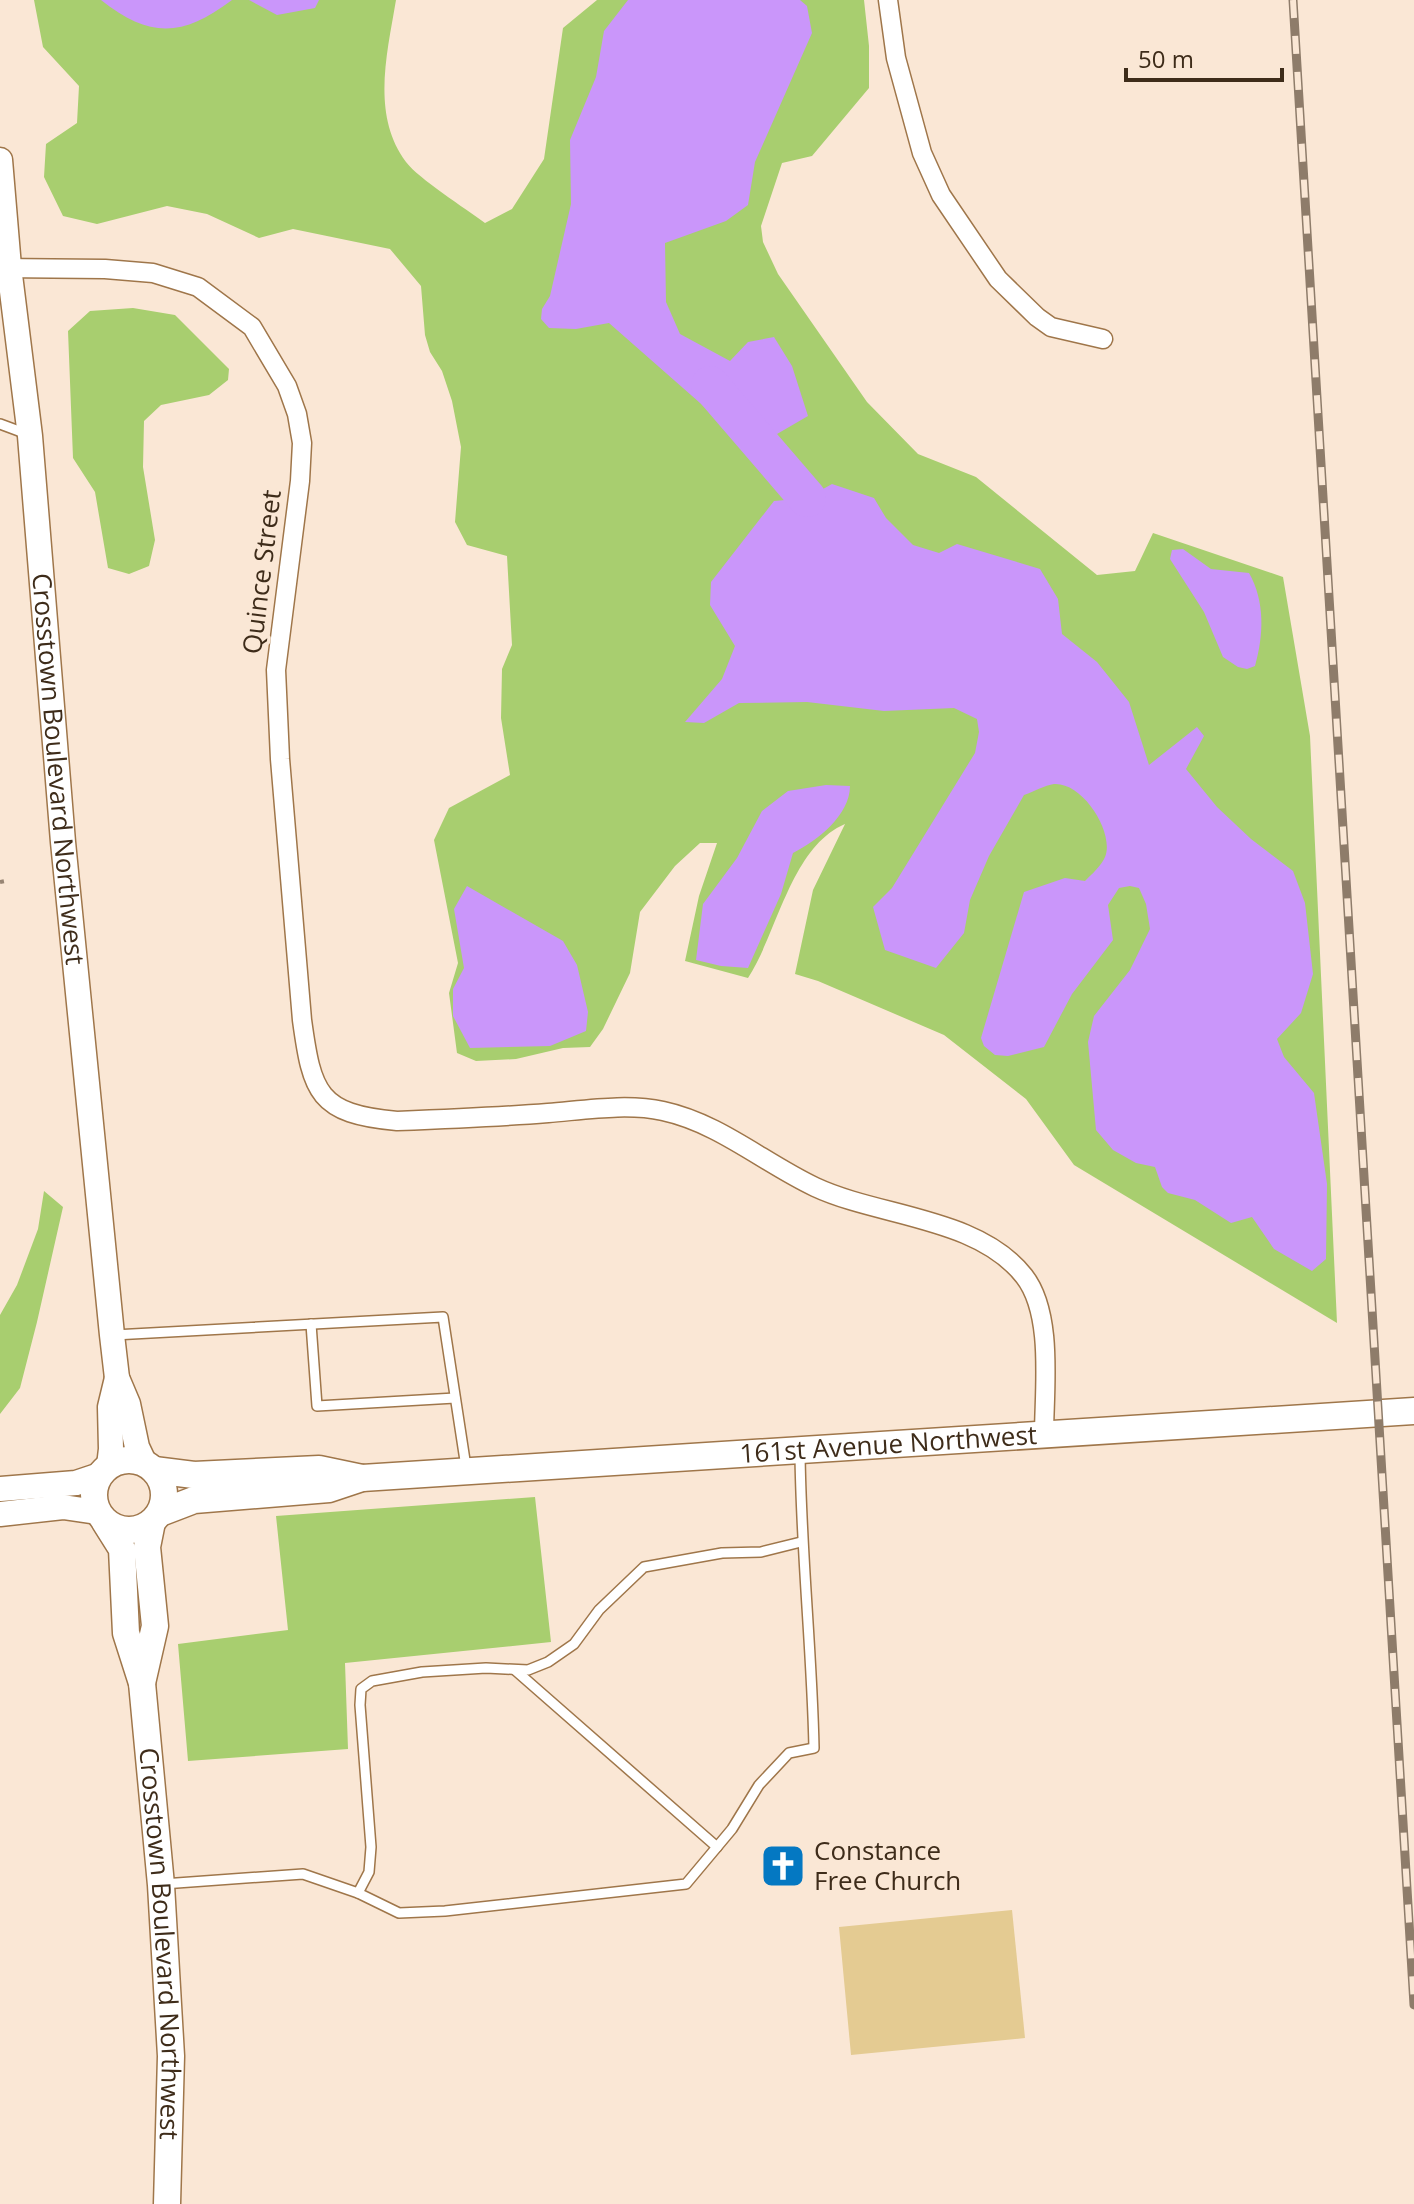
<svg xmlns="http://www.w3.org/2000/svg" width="1414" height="2204" font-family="'Open Sans',sans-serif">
<rect width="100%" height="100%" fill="#fae7d5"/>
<g fill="#a8ce6f">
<path d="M 34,0 L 396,0 C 387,54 371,115 406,162 C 419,179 465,208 485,223 L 512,209 L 544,159 L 563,28 L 597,0 L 864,0 L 869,46 L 869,88 L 812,156 L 782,163 L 761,226 L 763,242 L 778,274 L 867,402 L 918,454 L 976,477 L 1097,575 L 1135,571 L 1153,533 L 1283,577 L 1310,736 L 1337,1323 L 1074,1165 L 1026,1099 L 944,1035 L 818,981 L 795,974 L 813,890 L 845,824 C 791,847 778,932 748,978 L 685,961 L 699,896 L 717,843 L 700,843 L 675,866 L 640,912 L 630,973 L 603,1029 L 590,1047 L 563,1048 L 516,1059 L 476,1061 L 457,1053 L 449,993 L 458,963 L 434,840 L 449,808 L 510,775 L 501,718 L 502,669 L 512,645 L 507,556 L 467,545 L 455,522 L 461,447 L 452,401 L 442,371 L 430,352 L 425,335 L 421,286 L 390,249 L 293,229 L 259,238 L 207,214 L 167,206 L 97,224 L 63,216 L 44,177 L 46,144 L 77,123 L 79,86 L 43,47 Z"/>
<path d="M 133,308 L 175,315 L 229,369 L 228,380 L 209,395 L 161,405 L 144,421 L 143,467 L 155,540 L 149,566 L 129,574 L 108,568 L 95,492 L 73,458 L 68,331 L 90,311 Z"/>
<path d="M 44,1191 L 63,1207 L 37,1322 L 20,1388 L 0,1414 L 0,1315 L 17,1285 L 38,1229 Z"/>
<path d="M 535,1497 L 551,1642 L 345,1663 L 348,1749 L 188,1761 L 178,1644 L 288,1630 L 276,1516 Z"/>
</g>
<g fill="#ca96fa">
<path d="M 101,0 L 232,0 C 183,37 150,39 101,0 Z"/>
<path d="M 249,0 L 319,0 L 315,8 L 277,15 Z"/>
<path d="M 628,0 L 800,0 L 807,6 L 812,33 L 755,162 L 748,205 L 726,221 L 665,243 L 666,302 L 680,334 L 730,361 L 748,342 L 774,337 L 792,366 L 808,416 L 777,434 L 716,417 L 609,323 L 576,329 L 549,328 L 541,319 L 542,309 L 550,296 L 571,204 L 570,140 L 596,77 L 604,31 Z"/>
<path d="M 832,484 L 874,498 L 886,518 L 913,545 L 939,553 L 957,544 L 1040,569 L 1058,599 L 1062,634 L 1097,662 L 1129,702 L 1149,765 L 1197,727 L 1204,736 L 1186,769 L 1217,807 L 1251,839 L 1293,871 L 1305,903 L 1313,974 L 1301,1013 L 1277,1039 L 1284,1057 L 1314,1093 L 1327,1184 L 1326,1259 L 1312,1271 L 1274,1249 L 1252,1217 L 1231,1223 L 1195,1200 L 1168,1193 L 1162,1187 L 1155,1167 L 1136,1163 L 1113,1150 L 1096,1130 L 1088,1042 L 1094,1016 L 1130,970 L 1150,929 L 1146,904 L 1139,888 L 1130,886 L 1119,888 L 1108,905 L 1113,940 L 1072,994 L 1044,1047 L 1008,1056 L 995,1055 L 984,1046 L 981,1038 L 1024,892 L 1065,878 L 1085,881 C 1091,875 1102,865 1105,857 C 1115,833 1083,782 1054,784 C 1045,785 1033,792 1024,795 L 989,856 L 970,900 L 964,933 L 936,968 L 885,950 L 873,907 L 892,888 L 975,753 L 979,732 L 977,719 L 954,708 L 884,711 L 807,702 L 739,703 L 704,723 L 685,722 L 722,679 L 735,646 L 710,605 L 711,582 L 774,501 L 807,498 Z"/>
<path d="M 1183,549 L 1211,569 L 1249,573 C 1265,601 1264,635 1255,666 L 1247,669 L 1238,667 L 1223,657 L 1204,612 L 1170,559 L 1172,550 Z"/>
<path d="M 826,785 L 850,786 C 850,815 817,841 793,853 L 781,894 L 748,968 L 721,966 L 696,960 L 703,904 L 737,858 L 762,811 L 788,791 Z"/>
<path d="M 467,886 L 563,941 L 577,965 L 588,1012 L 586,1031 L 550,1046 L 470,1048 L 453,1016 L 453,989 L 464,968 L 454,909 Z"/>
</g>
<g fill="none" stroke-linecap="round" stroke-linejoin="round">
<path stroke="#ca96fa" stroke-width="38" d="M 710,385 L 807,498"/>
</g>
<path fill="#e4cb92" d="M 1012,1910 L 1025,2038 L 851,2055 L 839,1927 Z"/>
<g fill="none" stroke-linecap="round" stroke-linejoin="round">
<g stroke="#9f764a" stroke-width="12">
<g id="service">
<path d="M 0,424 L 27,434"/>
<path d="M 311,1324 L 317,1406 L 455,1398"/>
<path d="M 114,1335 L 443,1317 L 466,1467"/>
<path d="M 515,1670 L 717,1847"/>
<path d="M 163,1884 L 303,1874 L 358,1893 L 399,1913 L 445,1911 L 686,1884 L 732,1829 L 759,1785 L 789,1753 L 814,1748 C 812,1650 801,1552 800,1453"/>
<path d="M 358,1893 L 369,1872 L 371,1847 L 360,1705 L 361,1689 L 372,1681 L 422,1672 L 486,1668 L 528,1670 L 548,1662 L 574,1644 L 599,1610 L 644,1567 L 722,1553 L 761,1552 L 801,1542"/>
</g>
</g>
<g stroke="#9f764a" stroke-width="21">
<g id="minor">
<path d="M 888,0 L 896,58 L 922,153 L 941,195 L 998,279 L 1037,317 L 1051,327 L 1103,339"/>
<path d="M 0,268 L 105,269 L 153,273 L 198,287 L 252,327 L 287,386 L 297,414 L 302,443 L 300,481 L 276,670 L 280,759 L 302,1020 C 312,1093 318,1114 397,1121 C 448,1119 498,1117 548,1113 C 585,1110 627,1103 663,1111 C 719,1123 764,1163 815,1187 C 879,1217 978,1217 1024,1276 C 1054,1314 1044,1390 1044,1436"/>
</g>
</g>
<g stroke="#9f764a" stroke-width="27">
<g id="tertiary">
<path id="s1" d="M 0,160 L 9,267 L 30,436 L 63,842 L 112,1335 L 117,1378 L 128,1404 L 137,1447 L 145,1464"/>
<path d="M 109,1466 L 111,1449 L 110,1407 L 117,1378"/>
<path d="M 0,1489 L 76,1483 L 100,1475"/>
<path d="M 0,1514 L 63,1507 L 97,1512"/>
</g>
</g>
<g stroke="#9f764a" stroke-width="29">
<g id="secondary">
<circle cx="129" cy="1495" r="35"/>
<path d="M 154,1470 L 194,1475 L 319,1469 L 362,1478"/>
<path id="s2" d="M 160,1513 L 194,1500 L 329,1489 L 362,1478 L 1414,1411"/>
<path id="s3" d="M 105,1522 L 122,1549 L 126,1633 L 142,1683 L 161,1885 L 171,2056 L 167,2204"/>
<path d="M 142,1683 L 155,1626 L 147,1547 L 152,1522"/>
</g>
</g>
<path stroke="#978573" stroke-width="4" stroke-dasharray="4 4" stroke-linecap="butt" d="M 0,882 L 5,881"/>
<use href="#service" stroke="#fff" stroke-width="9"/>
<use href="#minor" stroke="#fff" stroke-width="18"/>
<use href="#tertiary" stroke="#fff" stroke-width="24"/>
<use href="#secondary" stroke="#fff" stroke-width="26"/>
<g stroke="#8e7c6a" stroke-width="9">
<path id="rail" d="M 1293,0 L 1414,2005"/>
</g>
<use href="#rail" stroke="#fae7d5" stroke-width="6" stroke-dasharray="18" stroke-linecap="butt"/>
</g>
<defs>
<g id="church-square" transform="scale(2.3)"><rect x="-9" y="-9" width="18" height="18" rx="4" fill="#0478c2" stroke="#fae7d5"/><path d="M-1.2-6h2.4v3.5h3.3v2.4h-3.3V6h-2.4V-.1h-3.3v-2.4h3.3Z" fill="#fff"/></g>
</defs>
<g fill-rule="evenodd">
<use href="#church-square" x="783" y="1866"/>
</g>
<g text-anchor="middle" stroke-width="7" stroke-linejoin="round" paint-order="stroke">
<g font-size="26" fill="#3e2c1a" stroke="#fae7d5">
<text transform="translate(262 572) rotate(-83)" y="9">Quince Street</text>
<text dy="9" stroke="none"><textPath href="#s1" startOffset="612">Crosstown Boulevard Northwest</textPath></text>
<text dy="9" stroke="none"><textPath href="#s2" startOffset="734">161st Avenue Northwest</textPath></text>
<text dy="9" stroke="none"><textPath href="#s3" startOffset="430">Crosstown Boulevard Northwest</textPath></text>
</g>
<g font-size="26" fill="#3e2c1a" stroke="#fae7d5" text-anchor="start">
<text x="814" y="1860">Constance<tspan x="814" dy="30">Free Church</tspan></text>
</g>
</g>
<path d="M1126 68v12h156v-12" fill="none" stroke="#3e2c1a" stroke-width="4"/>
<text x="1138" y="68" font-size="24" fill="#3e2c1a" stroke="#fae7d5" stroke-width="6" paint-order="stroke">50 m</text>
</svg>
